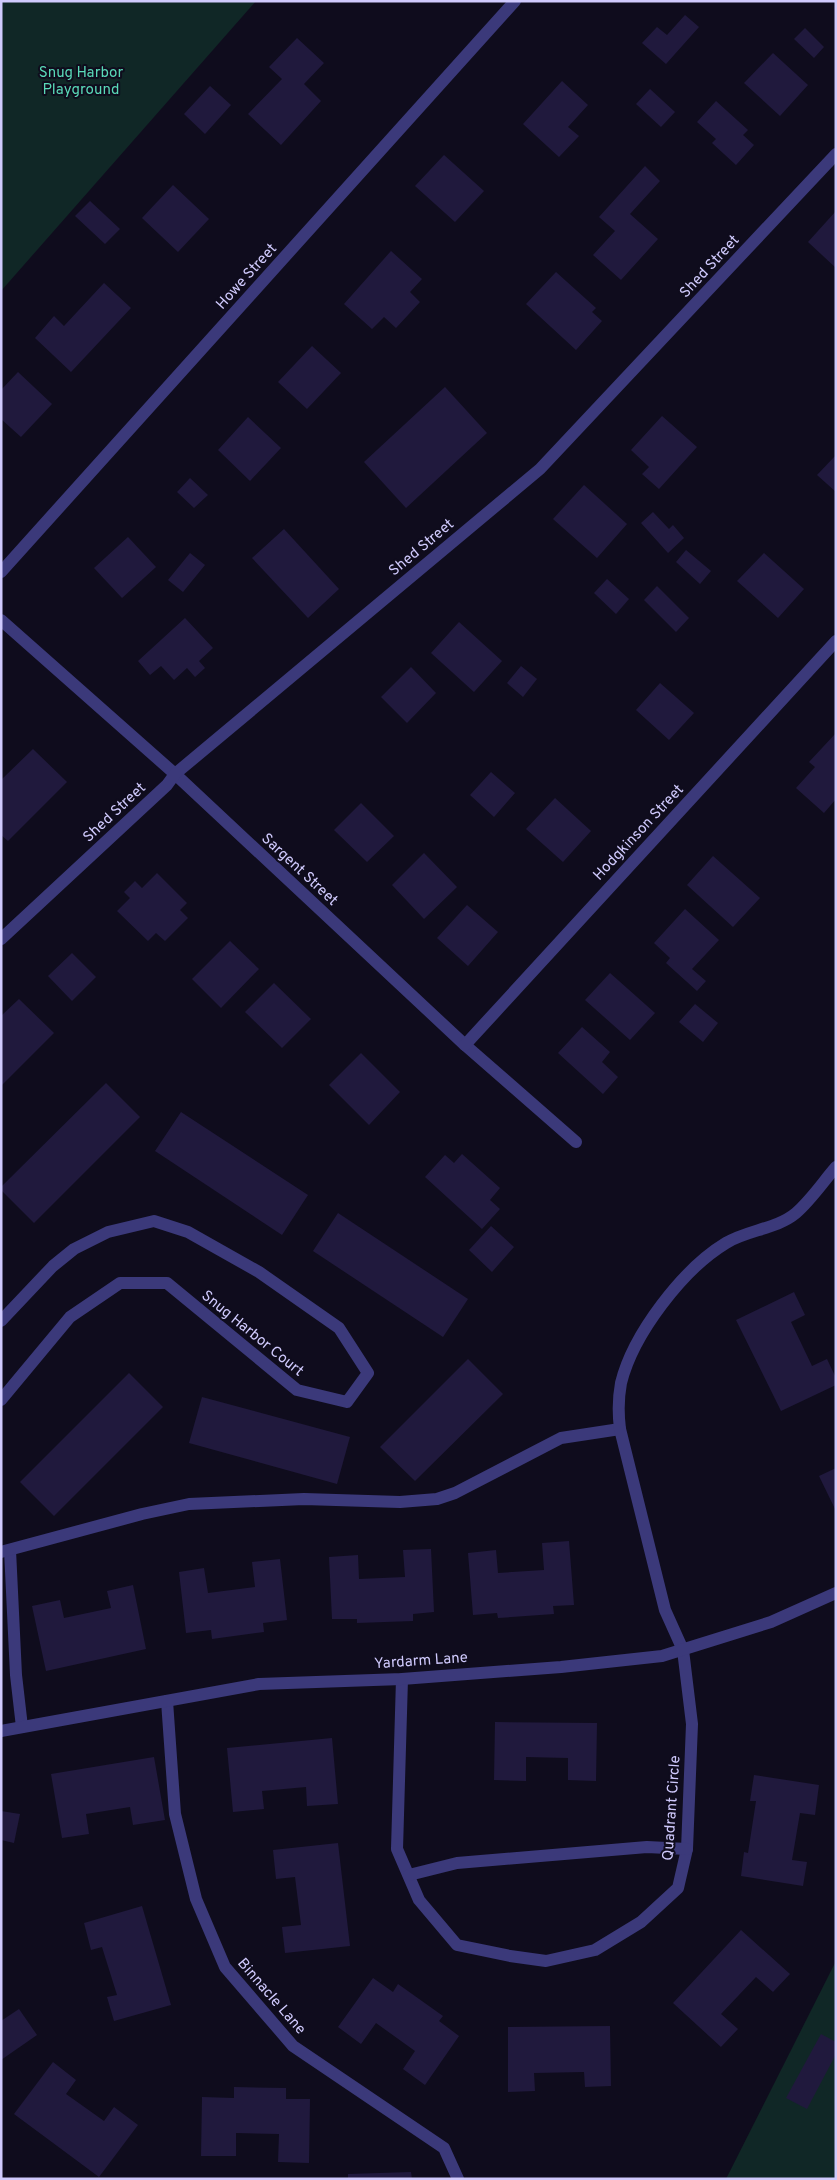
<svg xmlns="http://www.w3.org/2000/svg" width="837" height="2180" font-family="Overpass,sans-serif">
<rect width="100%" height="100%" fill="#0f0c1d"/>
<g fill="#102726">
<path d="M 1,1 L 256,1 L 1,291 Z"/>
<path d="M 836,1961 L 836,2179 L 726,2179 Z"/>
</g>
<g fill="#20193d">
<path d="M 685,15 L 699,27 L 666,64 L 642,43 L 657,27 L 667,35 Z"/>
<path d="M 805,28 L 824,47 L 814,58 L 794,39 Z"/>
<path d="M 297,38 L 324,63 L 304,84 L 321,101 L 281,145 L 248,114 L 282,79 L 269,67 Z"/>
<path d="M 773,53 L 808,85 L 780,116 L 744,83 Z"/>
<path d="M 562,81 L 588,105 L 568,127 L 579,136 L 559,157 L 523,124 Z"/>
<path d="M 210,86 L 231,105 L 205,134 L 184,114 Z"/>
<path d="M 650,89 L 675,112 L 661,127 L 636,104 Z"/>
<path d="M 716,101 L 748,130 L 743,135 L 754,145 L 736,165 L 712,143 L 716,139 L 697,122 Z"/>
<path d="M 444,155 L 484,191 L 455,222 L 415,186 Z"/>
<path d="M 645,166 L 660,181 L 630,214 L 658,239 L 621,280 L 593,255 L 615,231 L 599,217 Z"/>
<path d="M 173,185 L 209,219 L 178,252 L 142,218 Z"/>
<path d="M 90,201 L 120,229 L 105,244 L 75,216 Z"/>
<path d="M 836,211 L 836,268 L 808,242 Z"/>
<path d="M 391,251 L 422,279 L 410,292 L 420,302 L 396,328 L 384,317 L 372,329 L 344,304 Z"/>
<path d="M 556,272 L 596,308 L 592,312 L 602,321 L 576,350 L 526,304 Z"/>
<path d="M 104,283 L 131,308 L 71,372 L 35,338 L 54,316 L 64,326 Z"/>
<path d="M 312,346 L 341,373 L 307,409 L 278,382 Z"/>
<path d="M 18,372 L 52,404 L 21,437 L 1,419 L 1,390 Z"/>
<path d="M 445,387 L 487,433 L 406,508 L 364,462 Z"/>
<path d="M 662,416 L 697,447 L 659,489 L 642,474 L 649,467 L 631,450 Z"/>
<path d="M 248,417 L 281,448 L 250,481 L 218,450 Z"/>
<path d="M 836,455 L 836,492 L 817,475 Z"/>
<path d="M 190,478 L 208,495 L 194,508 L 177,492 Z"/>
<path d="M 584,485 L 627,524 L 597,558 L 553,519 Z"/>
<path d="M 653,512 L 669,529 L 673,525 L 684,538 L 668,553 L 641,523 Z"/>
<path d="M 284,529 L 339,589 L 308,618 L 252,558 Z"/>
<path d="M 128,537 L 156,567 L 122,598 L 94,568 Z"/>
<path d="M 686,550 L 711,571 L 700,584 L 676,562 Z"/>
<path d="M 190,553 L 205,565 L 183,592 L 168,580 Z"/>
<path d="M 764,553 L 804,589 L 778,618 L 737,581 Z"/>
<path d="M 607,579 L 629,599 L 616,614 L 594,593 Z"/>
<path d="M 657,586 L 689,618 L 676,632 L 644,600 Z"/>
<path d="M 185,618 L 213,648 L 199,661 L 205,668 L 195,677 L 187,668 L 174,680 L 161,666 L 150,675 L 138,661 Z"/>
<path d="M 459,622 L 502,661 L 474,692 L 431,653 Z"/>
<path d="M 521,666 L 537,679 L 523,697 L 507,683 Z"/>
<path d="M 411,667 L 436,693 L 407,723 L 381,697 Z"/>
<path d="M 660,683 L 694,713 L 669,740 L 636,710 Z"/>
<path d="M 836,733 L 836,799 L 824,813 L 796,788 L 815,767 L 809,762 Z"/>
<path d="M 33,749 L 67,782 L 8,841 L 1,835 L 1,780 Z"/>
<path d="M 491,772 L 515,793 L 494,817 L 470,795 Z"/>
<path d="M 555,798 L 591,831 L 563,862 L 526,829 Z"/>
<path d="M 361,803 L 394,836 L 367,862 L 334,830 Z"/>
<path d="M 424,853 L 457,887 L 424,919 L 392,885 Z"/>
<path d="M 713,856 L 760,898 L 733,927 L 687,885 Z"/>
<path d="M 157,873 L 187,903 L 180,910 L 188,918 L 165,941 L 156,933 L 148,941 L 117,911 L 130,898 L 124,892 L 135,881 L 142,888 Z"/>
<path d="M 467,905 L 498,932 L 468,966 L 437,938 Z"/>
<path d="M 685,909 L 719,940 L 692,969 L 706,981 L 697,991 L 666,963 L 670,958 L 654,943 Z"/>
<path d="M 230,941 L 259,969 L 221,1008 L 192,979 Z"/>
<path d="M 72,953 L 96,977 L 72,1001 L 48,976 Z"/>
<path d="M 610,973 L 655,1013 L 630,1040 L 585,1000 Z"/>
<path d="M 274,983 L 311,1019 L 282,1048 L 245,1012 Z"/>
<path d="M 19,999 L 54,1033 L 1,1086 L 1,1016 Z"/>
<path d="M 695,1004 L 718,1023 L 703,1042 L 679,1022 Z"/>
<path d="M 582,1027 L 610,1052 L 602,1062 L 618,1077 L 603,1094 L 558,1053 Z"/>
<path d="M 361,1053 L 400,1092 L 369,1125 L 329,1085 Z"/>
<path d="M 106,1083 L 140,1117 L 34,1223 L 1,1190 L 1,1187 Z"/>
<path d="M 181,1112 L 308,1195 L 282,1235 L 155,1151 Z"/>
<path d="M 462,1154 L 500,1188 L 490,1200 L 500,1209 L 482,1229 L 425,1177 L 445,1155 L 454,1163 Z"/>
<path d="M 338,1213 L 468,1299 L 443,1337 L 313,1251 Z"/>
<path d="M 491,1226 L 514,1247 L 492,1272 L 469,1250 Z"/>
<path d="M 794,1292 L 805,1315 L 791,1322 L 812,1366 L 827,1359 L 836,1378 L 836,1385 L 781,1411 L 736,1320 Z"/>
<path d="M 468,1359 L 503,1394 L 415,1481 L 380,1447 Z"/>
<path d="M 129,1373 L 163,1407 L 54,1516 L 20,1482 Z"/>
<path d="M 202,1397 L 350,1437 L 337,1484 L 189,1443 Z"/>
<path d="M 836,1468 L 836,1511 L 819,1476 Z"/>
<path d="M 569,1541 L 574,1605 L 553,1606 L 554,1614 L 498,1618 L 497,1613 L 473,1615 L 468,1553 L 496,1550 L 498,1573 L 544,1570 L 542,1543 Z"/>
<path d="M 431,1549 L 434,1612 L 413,1614 L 413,1621 L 357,1623 L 357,1619 L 332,1619 L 329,1557 L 358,1555 L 359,1579 L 405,1577 L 403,1550 Z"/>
<path d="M 280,1559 L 287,1620 L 263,1623 L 264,1632 L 212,1639 L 211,1630 L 186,1633 L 179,1572 L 204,1568 L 208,1593 L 255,1587 L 252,1562 Z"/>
<path d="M 133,1585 L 146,1649 L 46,1671 L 32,1606 L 60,1600 L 64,1618 L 111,1608 L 107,1591 Z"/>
<path d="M 495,1722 L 597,1723 L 596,1781 L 568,1780 L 568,1758 L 526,1757 L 526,1781 L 494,1780 Z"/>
<path d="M 332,1738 L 338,1804 L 307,1806 L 306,1787 L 262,1791 L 264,1809 L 233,1812 L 227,1748 Z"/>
<path d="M 154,1757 L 165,1820 L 133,1825 L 130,1807 L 86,1814 L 89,1834 L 62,1838 L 51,1774 Z"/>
<path d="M 754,1775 L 819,1785 L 815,1815 L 800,1813 L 792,1860 L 807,1862 L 803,1886 L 741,1876 L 744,1852 L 748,1853 L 756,1801 L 750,1801 Z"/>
<path d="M 1,1811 L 20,1814 L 14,1843 L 1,1840 Z"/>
<path d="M 338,1843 L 350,1946 L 285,1953 L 282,1927 L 301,1925 L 295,1877 L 276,1879 L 273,1850 Z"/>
<path d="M 142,1906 L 171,2005 L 114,2021 L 107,1997 L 117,1995 L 102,1947 L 91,1950 L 84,1923 Z"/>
<path d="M 741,1930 L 790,1974 L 773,1992 L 756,1977 L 721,2014 L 738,2029 L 721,2047 L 673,2003 Z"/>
<path d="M 373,1978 L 393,1992 L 398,1984 L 443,2016 L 439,2021 L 459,2036 L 425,2085 L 403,2069 L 415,2051 L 376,2023 L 361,2044 L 338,2027 Z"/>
<path d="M 19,2009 L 37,2035 L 1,2060 L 1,2021 Z"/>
<path d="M 610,2026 L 611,2086 L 585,2087 L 584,2072 L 534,2073 L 535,2091 L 508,2092 L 508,2027 Z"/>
<path d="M 821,2034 L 836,2042 L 836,2054 L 807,2109 L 786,2098 Z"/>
<path d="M 53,2062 L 76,2080 L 66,2094 L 104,2121 L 114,2107 L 138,2125 L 99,2177 L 14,2114 Z"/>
<path d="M 234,2087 L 286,2088 L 286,2099 L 310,2099 L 309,2163 L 278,2162 L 279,2134 L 236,2133 L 236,2156 L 201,2156 L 202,2097 L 234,2098 Z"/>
<path d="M 411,2172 L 412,2179 L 348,2179 L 348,2174 Z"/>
</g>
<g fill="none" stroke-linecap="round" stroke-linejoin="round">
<g stroke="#3b397a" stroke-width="12">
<path d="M 1,572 L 515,1"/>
<path d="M 1,620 L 175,774 L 465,1045 L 576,1142"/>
<path d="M 1,939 L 167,785 L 175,774 L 540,469 L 836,154"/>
<path d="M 465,1045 L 836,641"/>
<path d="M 1,1321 L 53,1266 L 74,1249 L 108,1232 L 154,1221 L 188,1232 L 259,1272 L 339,1328 L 368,1373 L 347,1402 L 297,1390 L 167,1283 L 120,1283 L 70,1317 L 1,1400"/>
<path d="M 10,1550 L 16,1675 L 22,1727"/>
<path d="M 1,1552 L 142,1514 L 189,1504 L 304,1499 L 400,1502 L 437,1499 L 455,1493 L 561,1438 L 620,1429"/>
<path d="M 402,1679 L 397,1849 L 419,1900 L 457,1945 L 510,1956 L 546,1961 L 595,1950 L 641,1922 L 678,1888 L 687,1849 L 692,1724 L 683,1650 L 665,1610 L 620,1429 C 618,1413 618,1399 621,1383 C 633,1334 683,1269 726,1243 C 747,1230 777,1229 796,1213 C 811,1200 823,1182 836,1167"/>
<path d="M 167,1701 L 175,1814 L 196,1899 L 225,1967 L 293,2046 L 444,2148 L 458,2179"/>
<path d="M 1,1731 L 259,1684 L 402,1679 L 561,1667 L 662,1656 L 771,1622 L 836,1593"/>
<path d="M 409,1875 L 457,1863 L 647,1847 L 687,1849"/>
</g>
</g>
<g text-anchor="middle" stroke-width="4" stroke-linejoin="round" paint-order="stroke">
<g font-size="15" fill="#5ad9b8" stroke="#0f0c1d">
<text x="81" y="77">Snug Harbor<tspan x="81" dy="17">Playground</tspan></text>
</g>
<g font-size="15" fill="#d0cafd" stroke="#0f0c1d">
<text transform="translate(709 266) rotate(-47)" y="5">Shed Street</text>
<text transform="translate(246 276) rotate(-48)" y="5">Howe Street</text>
<text transform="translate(421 547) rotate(-40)" y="5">Shed Street</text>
<text transform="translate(114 812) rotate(-43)" y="5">Shed Street</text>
<text transform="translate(638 832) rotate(-47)" y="5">Hodgkinson Street</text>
<text transform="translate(300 869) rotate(43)" y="5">Sargent Street</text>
<text transform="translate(253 1333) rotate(39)" y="5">Snug Harbor Court</text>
<text transform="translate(421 1660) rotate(-4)" y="5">Yardarm Lane</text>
<text transform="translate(671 1808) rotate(-86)" y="5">Quadrant Circle</text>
<text transform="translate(272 1996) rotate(49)" y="5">Binnacle Lane</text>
</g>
</g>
<rect width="837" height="2180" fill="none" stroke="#d0cafd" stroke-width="5"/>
</svg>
